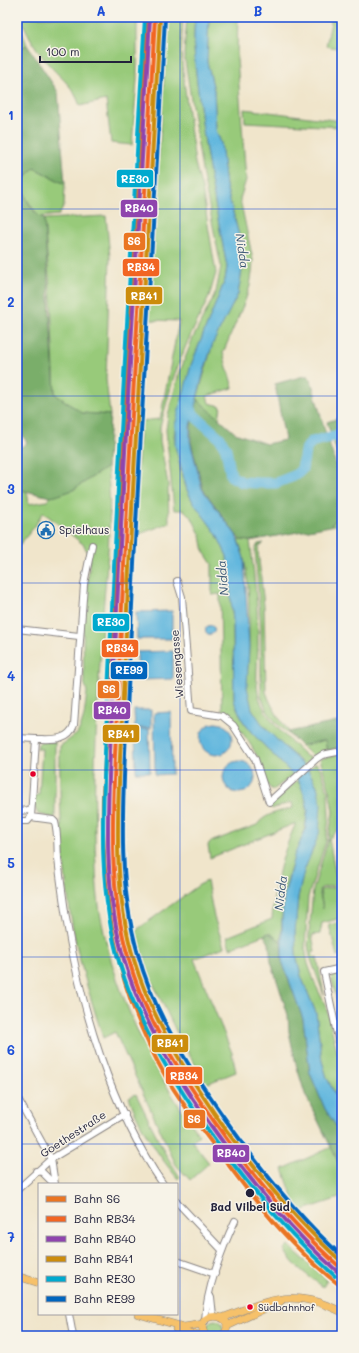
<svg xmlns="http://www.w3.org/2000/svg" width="359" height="1353" font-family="Mali,sans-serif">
<rect width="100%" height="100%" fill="#f7f3e8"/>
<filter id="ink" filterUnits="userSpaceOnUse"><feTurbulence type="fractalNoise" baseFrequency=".025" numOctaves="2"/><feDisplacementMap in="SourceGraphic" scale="8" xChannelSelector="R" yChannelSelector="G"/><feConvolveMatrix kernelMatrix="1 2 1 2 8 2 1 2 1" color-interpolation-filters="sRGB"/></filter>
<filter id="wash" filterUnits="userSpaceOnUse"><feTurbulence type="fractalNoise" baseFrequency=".012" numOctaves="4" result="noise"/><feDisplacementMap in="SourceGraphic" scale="16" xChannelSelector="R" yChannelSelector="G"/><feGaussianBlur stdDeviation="0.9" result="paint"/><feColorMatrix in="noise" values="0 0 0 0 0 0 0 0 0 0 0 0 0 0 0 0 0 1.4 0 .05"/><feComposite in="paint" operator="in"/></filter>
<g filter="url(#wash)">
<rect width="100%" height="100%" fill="#f0e5cb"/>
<g fill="#98ca7a" stroke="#5d765a">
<path d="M 21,17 L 137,17 L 137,80 L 132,145 L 111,143 L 106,100 L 80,106 C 73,86 65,82 51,67 C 38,53 27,35 21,17 Z"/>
<path d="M 168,17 L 183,17 L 181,54 L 187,105 L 195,163 L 202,189 L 216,273 L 209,297 L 187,343 L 174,376 L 160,427 L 160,441 L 168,484 L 169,523 L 134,536 L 140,421 L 160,419 L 179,321 L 148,320 Z"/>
<path d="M 187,17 L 195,17 C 192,47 196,75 200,105 C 206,159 217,213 227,267 L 225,280 L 191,365 L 174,435 L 181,473 L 187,490 L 193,502 L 216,533 L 227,556 L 233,621 L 234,701 L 243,721 L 252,733 L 293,775 L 273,790 C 262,784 264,771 259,760 C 251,743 237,724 222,711 L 220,594 L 212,595 L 212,564 L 204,552 L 201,536 L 192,518 L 184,510 L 174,510 L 166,430 L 168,415 L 178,377 L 192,340 L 216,292 L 221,266 L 203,177 L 184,54 Z"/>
<path d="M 209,17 L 238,17 L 237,58 L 246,180 L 240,199 L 253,260 L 252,273 L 250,286 L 245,301 L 223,353 L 233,388 L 207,396 L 209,403 L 221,406 L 219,419 L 197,399 L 213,343 L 238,294 L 243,264 L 242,247 L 226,186 L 221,143 L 216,130 L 214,90 L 207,62 Z"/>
<path d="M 326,17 L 342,17 L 342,49 L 326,46 L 331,22 Z"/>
<path d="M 17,18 L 27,45 L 17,50 Z"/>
<path d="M 244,109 L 342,121 L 342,127 L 245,122 Z"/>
<path d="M 34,168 L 65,184 L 64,206 L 59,215 L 39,217 L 26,198 L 21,182 Z"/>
<path d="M 106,216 L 110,257 L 106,379 L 110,415 L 82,413 L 55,394 L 51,301 L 44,219 Z"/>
<path d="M 107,467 C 114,516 105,577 102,627 C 98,698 93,767 95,838 C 96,865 96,892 101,918 C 116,997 152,1070 199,1135 L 192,1141 L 209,1163 L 190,1180 L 176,1165 L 115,1032 L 103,1038 C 92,1002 80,966 73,929 C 62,869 59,807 60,746 L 77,734 L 81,726 L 84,716 L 87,692 L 84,681 L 83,630 L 90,559 L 84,545 L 43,512 L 35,526 L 17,548 L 17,489 L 27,491 L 29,504 L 47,501 L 50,497 L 73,490 Z"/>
<path d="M 342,513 L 342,524 L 330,526 Z"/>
<path d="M 238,540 L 250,541 C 254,573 258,606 258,639 C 259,658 253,684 261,703 C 270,724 290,740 306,756 L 311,758 L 304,765 C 287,748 263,731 252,709 C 243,690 249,667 249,646 C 249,614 251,570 238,540 Z"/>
<path d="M 264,543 L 259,546 L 258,551 L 264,606 L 266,692 C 273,712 287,730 301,746 L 325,740 L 327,751 L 313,756 L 277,724 L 267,711 L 261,696 L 261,628 L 255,550 L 258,544 Z"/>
<path d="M 42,742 L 55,742 L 55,818 L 38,814 L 34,806 L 34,795 L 39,795 L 42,749 L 37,749 L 38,744 Z"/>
<path d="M 342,753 L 342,826 L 329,839 L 336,876 L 342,875 L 342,884 L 321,888 L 319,890 L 323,909 L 320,890 L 342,886 L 342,918 L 322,923 L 320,934 L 312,935 L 315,951 L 312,952 L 314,958 L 317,957 L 324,995 L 310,957 L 308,945 L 313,890 L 328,840 L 333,812 L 329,788 L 320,759 Z"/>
<path d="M 316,763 L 321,769 L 328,792 L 329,818 L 326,841 L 308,897 L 305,948 L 308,964 L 316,986 L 326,1006 L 342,1071 L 342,1109 L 327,1078 L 322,1061 L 316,1013 L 301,976 L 296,954 L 295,932 L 298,897 L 304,871 L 310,854 L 317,786 L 308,770 Z"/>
<path d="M 297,780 C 322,812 294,849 287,882 C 282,902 282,921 281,941 L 269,933 L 230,948 L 227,937 L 272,919 C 274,885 282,853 296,823 L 210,858 L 208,845 L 210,842 L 257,825 C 264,814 280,811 293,808 L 292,802 L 272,809 L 269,806 Z"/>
<path d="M 207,881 L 214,917 L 224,947 L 194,959 L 232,1053 L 236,1072 L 206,1084 L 176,1031 L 149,975 L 135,931 L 199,885 Z"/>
<path d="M 342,922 L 342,954 L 337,956 L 329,925 Z"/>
<path d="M 342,974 L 342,1022 L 331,976 Z"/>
<path d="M 136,1094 L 165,1153 L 180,1177 L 178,1179 C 157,1154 140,1128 129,1097 Z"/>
<path d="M 332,1147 L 342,1170 L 342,1197 L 298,1212 L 283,1169 Z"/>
<path d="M 288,1245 L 327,1280 L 323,1287 C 309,1276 291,1265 284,1249 Z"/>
<circle cx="215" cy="1328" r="8"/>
</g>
<g fill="#7aae6a" stroke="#4e6852">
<path d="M 27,45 L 58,92 L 65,184 L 34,168 L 21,182 C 25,196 31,213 44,219 L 55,394 L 82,413 L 110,415 L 107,467 L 73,490 L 56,496 L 50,497 L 17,489 L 17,450 L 27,443 L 17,425 L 17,50 Z"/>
<path d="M 304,376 L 308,376 L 311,380 L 325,431 L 342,483 L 342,513 L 330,526 L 250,541 L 240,540 L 203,489 L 191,442 L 191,426 L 197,399 L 235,433 L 266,444 L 285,440 L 275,384 Z"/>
<path d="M 342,417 L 342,468 L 327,422 Z"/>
<path d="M 342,721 L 342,747 L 327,751 L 325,740 L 301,746 L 288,732 Z"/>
<path d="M 269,933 L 281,941 L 282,961 L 303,1019 L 310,1073 L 325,1109 L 342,1135 L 342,1170 L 305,1094 L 296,1064 L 289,1032 L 288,1015 L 271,962 L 269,943 L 264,935 Z"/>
</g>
<g fill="#62b7de" stroke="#426c8c">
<path d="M 195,17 L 209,17 L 207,62 L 214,90 L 216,130 L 221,143 L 226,186 L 242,247 L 243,264 L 238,294 L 213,343 L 204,371 L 190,426 L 190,441 L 202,489 L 236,535 L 244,558 L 249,646 L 247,687 L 252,709 L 264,727 L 308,770 L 317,786 L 321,803 L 319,834 L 304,871 L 298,897 L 295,932 L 296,954 L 301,976 L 316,1013 L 322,1061 L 327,1078 L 342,1109 L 342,1135 L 325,1109 L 310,1073 L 303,1019 L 282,961 L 282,919 L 284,896 L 294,856 L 305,831 L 308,810 L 306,800 L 299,781 L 252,733 L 243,721 L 234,701 L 233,621 L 227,556 L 216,533 L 193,502 L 187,490 L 175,446 L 175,425 L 191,365 L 225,280 L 227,267 C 217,213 206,159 200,105 C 196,75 192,47 195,17 Z"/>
<path d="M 172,611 L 172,639 L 137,639 L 136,612 Z"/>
<circle cx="210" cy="630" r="4.5"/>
<path d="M 173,651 L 173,679 L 138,680 L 137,652 Z"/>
<path d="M 134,710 L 151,710 L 151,728 L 135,728 Z"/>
<path d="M 171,712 L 172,774 L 155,775 L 154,713 Z"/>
<circle cx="216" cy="739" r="16"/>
<path d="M 135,729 L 149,729 L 150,772 L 136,772 Z"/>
<circle cx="239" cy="777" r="16"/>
</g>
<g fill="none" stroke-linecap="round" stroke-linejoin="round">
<path stroke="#62b7de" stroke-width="11" d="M 186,405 L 196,417 L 220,438 L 226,449 L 231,476 L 242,482 L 257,483 L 276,483 L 296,475 L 302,469 L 305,451 L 311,442 L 342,434"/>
</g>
</g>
<g filter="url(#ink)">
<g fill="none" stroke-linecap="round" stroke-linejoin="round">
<g stroke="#898483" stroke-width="8">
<g id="minor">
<path d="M 92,545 L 84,584 L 74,725 C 68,742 50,739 36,739 L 31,817 L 53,820 L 55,822 C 58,834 57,846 58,858 C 60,878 63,898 66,918 C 81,1008 111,1109 163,1184"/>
<path d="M 177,581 L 182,597 L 191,711 L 222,716 L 233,725 L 255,759 L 269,802 L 316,759 L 322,755 L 342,751"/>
<path d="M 17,629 L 79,636"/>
<path d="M 17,738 L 36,739"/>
<path d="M 17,811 L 31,810"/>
<path d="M 17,821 L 28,821 L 31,817"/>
<path d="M 342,968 L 324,972 L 342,1058"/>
<path d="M 17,1097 L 51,1159 L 55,1184"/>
<path d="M 36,1171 L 42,1172 L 54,1184"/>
<path d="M 17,1190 L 51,1159 L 125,1114"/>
<path d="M 177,1202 L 222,1250"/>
<path d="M 177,1261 L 215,1274"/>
<path d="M 211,1297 L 213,1316"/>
<path d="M 69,1314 L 73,1336"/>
<path d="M 205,1321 C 206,1291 222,1248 235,1221"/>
</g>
</g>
<g stroke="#898483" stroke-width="8">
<g id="major">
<path d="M 17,1276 L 39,1283"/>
<path d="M 138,1314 L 184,1327 L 203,1324"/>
<path d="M 222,1318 C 269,1300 293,1287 342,1312"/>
<path d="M 227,1326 L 281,1301"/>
<path d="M 176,1329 L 190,1334 L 205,1335"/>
<path d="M 206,1336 C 188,1310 242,1310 223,1336"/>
</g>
</g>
<use href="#minor" stroke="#fff" stroke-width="6"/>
<use href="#major" stroke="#f6c16b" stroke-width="7"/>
<g stroke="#f7f3e8" stroke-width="7">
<path id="rail-1" d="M 147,17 L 103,794 C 101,896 114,987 166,1077 C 184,1107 206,1135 227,1163 C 261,1209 296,1252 342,1287"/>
</g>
<g stroke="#f7f3e8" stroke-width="7">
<path id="rail-2" d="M 155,17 C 144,221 130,425 121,628 C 119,671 117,713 115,755 C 112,824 109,893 129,960 C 146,1020 180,1073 216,1124 C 253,1177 293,1226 342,1269"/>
</g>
<g stroke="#f7f3e8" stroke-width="7">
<path id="rail-3" d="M 150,17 C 139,221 125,426 116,630 C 114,670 112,710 110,751 C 107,822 104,894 125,963 C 143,1023 176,1076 212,1127 C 250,1180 290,1230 339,1273"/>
</g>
<g stroke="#f7f3e8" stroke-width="7">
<path id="rail-4" d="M 160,17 C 149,222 135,426 126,631 C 124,673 122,715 120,757 C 117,825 114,894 134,960 C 152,1020 186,1072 221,1123 C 257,1173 296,1221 342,1262"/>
</g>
<g stroke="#f7f3e8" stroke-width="7">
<path id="rail-5" d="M 145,17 C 133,222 120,427 111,632 C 109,673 107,713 105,753 C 102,824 99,896 120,965 C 139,1026 172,1079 208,1130 C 246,1183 287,1233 335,1276"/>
</g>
<g stroke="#f7f3e8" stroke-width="7">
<path id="rail-6" d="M 165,18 C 154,221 140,424 131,627 C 129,669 127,710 125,752 C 122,820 119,888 138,954 C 154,1013 188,1066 223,1116 C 258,1166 296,1215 342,1256"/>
</g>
<use href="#rail-1" stroke="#ea7522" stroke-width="4"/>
<use href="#rail-2" stroke="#f26522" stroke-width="4"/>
<use href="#rail-3" stroke="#8e44ad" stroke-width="4"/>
<use href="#rail-4" stroke="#cc8c0c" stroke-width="4"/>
<use href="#rail-5" stroke="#00a9ce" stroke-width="4"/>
<use href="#rail-6" stroke="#0065bd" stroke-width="4"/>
</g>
</g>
<path fill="none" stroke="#1d4ed8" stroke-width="1" stroke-opacity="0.55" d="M 180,17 L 180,1336M 17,209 L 342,209M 17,396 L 342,396M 17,583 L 342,583M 17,770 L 342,770M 17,957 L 342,957M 17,1144 L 342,1144"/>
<defs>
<g id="civic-ring" transform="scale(0.9)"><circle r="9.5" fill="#f7f3e8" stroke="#1f6fb2" stroke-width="1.5"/><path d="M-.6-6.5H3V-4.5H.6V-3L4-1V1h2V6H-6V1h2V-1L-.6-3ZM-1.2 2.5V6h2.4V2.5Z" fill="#1f6fb2"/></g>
</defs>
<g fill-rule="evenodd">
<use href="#civic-ring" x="46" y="530"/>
</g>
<g fill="#e4002b" stroke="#f7f3e8" stroke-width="1.5">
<circle cx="33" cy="774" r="3.5"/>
<circle cx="250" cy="1307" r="3.5"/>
</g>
<circle fill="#22223b" stroke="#f7f3e8" stroke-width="1.5" cx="250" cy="1193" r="5"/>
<g text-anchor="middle" stroke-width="3" stroke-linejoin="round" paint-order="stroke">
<g font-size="10" fill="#22223b" stroke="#f7f3e8" text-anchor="start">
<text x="258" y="1311">Südbahnhof</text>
</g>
<g font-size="11" fill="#22223b" stroke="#f7f3e8" text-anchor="start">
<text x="59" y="534">Spielhaus</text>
</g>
<g font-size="11" fill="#22223b" stroke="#f7f3e8">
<text transform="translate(177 664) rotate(-94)" y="4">Wiesengasse</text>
<text transform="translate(73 1134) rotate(-33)" y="4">Goethestraße</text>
</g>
<g font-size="11" font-weight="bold" fill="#22223b" stroke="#f7f3e8">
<text x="250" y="1211">Bad Vilbel Süd</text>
</g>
<g font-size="12" font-style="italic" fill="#385674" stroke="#f7f3e8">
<text transform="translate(242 251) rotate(82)" y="4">Nidda</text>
<text transform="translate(223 578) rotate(-95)" y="4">Nidda</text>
<text transform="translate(281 893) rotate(-83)" y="4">Nidda</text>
</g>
</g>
<g stroke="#f7f3e8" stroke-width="1.5">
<rect x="116" y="169" width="38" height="19" rx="4" fill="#00a9ce"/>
<rect x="120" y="199" width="38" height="19" rx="4" fill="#8e44ad"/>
<rect x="123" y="232" width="23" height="19" rx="4" fill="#ea7522"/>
<rect x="122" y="258" width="38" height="19" rx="4" fill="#f26522"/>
<rect x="125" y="286" width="38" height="19" rx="4" fill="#cc8c0c"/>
<rect x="92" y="613" width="38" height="19" rx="4" fill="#00a9ce"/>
<rect x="101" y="639" width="38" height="19" rx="4" fill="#f26522"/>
<rect x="110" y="661" width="38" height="19" rx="4" fill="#0065bd"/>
<rect x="97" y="680" width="23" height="19" rx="4" fill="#ea7522"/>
<rect x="93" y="701" width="38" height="19" rx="4" fill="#8e44ad"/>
<rect x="102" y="724" width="38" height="19" rx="4" fill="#cc8c0c"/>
<rect x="151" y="1034" width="38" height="19" rx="4" fill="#cc8c0c"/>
<rect x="165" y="1066" width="38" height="19" rx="4" fill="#f26522"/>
<rect x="183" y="1109" width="23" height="20" rx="4" fill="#ea7522"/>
<rect x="212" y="1144" width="38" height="19" rx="4" fill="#8e44ad"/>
</g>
<g font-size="11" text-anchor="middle" font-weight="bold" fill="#fff">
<text x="135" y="183">RE30</text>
<text x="139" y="212">RB40</text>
<text x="134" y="245">S6</text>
<text x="141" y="271">RB34</text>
<text x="144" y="300">RB41</text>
<text x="111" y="626">RE30</text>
<text x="120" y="652">RB34</text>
<text x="129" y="674">RE99</text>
<text x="109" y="693">S6</text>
<text x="112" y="714">RB40</text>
<text x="121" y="738">RB41</text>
<text x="170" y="1047">RB41</text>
<text x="184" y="1080">RB34</text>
<text x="194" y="1123">S6</text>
<text x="231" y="1157">RB40</text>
</g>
<rect width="359" height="1353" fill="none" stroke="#f7f3e8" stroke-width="44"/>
<rect x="38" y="1183" width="140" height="132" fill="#f7f3e8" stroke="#a29fa3"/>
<rect x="46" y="1196" width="20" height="6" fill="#ea7522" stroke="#a29fa3"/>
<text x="74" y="1203" font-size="12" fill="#22223b">Bahn S6</text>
<rect x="46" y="1216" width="20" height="6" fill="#f26522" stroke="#a29fa3"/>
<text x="74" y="1223" font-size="12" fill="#22223b">Bahn RB34</text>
<rect x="46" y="1236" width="20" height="6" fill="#8e44ad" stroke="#a29fa3"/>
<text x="74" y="1243" font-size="12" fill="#22223b">Bahn RB40</text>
<rect x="46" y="1256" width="20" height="6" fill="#cc8c0c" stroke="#a29fa3"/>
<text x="74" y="1263" font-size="12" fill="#22223b">Bahn RB41</text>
<rect x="46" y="1276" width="20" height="6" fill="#00a9ce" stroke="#a29fa3"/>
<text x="74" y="1283" font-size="12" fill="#22223b">Bahn RE30</text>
<rect x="46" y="1296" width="20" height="6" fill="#0065bd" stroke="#a29fa3"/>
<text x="74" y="1303" font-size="12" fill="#22223b">Bahn RE99</text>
<path d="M40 56v6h91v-6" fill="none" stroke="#22223b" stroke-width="2"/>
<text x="46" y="56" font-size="12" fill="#22223b" stroke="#f7f3e8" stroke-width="3" paint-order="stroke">100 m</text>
<rect x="22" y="22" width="315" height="1309" fill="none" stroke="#1d4ed8" stroke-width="1.5"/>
<g font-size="13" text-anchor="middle" font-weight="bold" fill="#1d4ed8">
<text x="101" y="16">A</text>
<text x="258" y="16">B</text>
<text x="11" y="120">1</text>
<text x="11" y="307">2</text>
<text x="11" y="494">3</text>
<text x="11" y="681">4</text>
<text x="11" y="868">5</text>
<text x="11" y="1055">6</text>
<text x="11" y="1242">7</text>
</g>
</svg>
